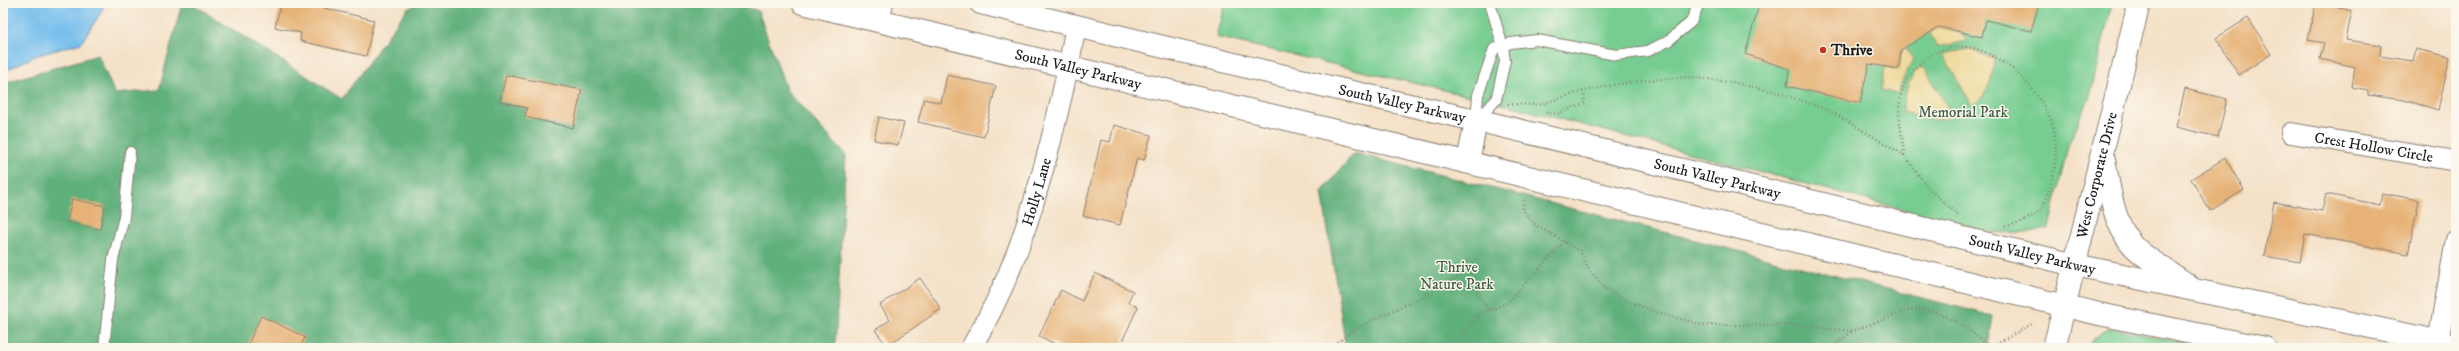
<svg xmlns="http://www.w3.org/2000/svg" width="2459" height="351" font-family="'IM FELL DW Pica',serif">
<rect width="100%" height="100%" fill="#fbf7ec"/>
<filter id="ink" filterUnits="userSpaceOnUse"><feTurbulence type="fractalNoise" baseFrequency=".025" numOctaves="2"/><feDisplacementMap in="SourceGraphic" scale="8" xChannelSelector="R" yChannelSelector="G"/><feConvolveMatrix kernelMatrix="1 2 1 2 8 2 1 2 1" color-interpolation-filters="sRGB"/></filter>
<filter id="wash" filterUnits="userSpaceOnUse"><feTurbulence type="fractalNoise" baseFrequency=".012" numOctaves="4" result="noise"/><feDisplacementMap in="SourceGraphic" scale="16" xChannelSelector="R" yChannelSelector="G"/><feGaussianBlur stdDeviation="0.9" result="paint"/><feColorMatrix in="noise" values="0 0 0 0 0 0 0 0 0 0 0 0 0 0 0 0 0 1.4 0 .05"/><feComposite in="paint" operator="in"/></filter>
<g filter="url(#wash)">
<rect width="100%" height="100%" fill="#f4e1c7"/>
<g fill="#77cd91" stroke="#4a7456">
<path d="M 1225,3 L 2112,3 L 2090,96 L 2068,146 L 2049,228 L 2035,232 L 1993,233 L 1499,103 L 1216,37 Z"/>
<path d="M 2113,328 L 2207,348 L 2086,348 C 2092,338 2101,331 2113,328 Z"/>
</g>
<g fill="#61b07b" stroke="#3e664c">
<path d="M 182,3 L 191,3 L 342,99 L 407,9 L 420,3 L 735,3 L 758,11 L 787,91 L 846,155 L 835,348 L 3,348 L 3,83 L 98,55 L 115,94 L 159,90 Z"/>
<path d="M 1354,153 L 1993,316 L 1988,348 L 1346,348 L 1322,192 Z"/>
</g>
<g fill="#eeda9e" stroke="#857b5d">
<path d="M 1938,27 L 1960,32 L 1967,41 L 1937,47 L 1929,34 Z"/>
<path d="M 1902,42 L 1914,61 L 1907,70 L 1897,94 L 1881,90 L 1885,67 L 1899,69 Z"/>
<path d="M 1969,49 L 1994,59 C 1993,76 1989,96 1972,105 L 1942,54 Z"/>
<path d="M 1924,67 L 1953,116 C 1934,123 1921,119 1902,111 L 1908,84 L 1918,68 Z"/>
</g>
<path fill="#74beed" stroke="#486d84" d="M 3,3 L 104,3 L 102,11 L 81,43 L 35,56 L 3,72 Z"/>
<g id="blocks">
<g fill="#e6b277">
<path d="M 281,3 L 325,3 L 324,8 L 374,20 L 366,56 L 300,41 L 301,33 L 275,27 Z"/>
<path d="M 1766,3 L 2039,3 L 2031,31 L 1986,20 L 1982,37 L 1939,27 L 1901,50 L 1899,69 L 1869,64 L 1860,103 L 1787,86 L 1789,69 L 1745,54 L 1759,5 L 1765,6 Z"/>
<path d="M 2316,3 L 2352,11 L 2346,40 L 2381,45 L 2380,56 L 2413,61 L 2416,49 L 2450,57 L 2438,110 L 2404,100 L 2368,95 L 2368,90 L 2352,87 L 2355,67 L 2320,59 L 2324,43 L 2308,40 Z"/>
<path d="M 2248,18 L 2271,54 L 2239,75 L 2216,38 Z"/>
<path d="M 506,75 L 582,90 L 573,128 L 525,117 L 527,108 L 500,101 Z"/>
<path d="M 947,75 L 996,86 L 984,137 L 918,122 L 924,99 L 941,103 Z"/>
<path d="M 2185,89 L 2227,99 L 2218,137 L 2176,127 Z"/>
<path d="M 879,117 L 904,123 L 898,145 L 874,140 Z"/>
<path d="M 1114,125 L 1151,135 L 1144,160 L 1137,158 L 1120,225 L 1083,216 L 1101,140 L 1110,142 Z"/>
<path d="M 2225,158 L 2244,190 L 2210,211 L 2191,179 Z"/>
<path d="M 2382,193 L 2419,200 L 2408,254 L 2305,234 L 2300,262 L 2264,256 L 2274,202 L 2322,211 L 2326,194 L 2380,205 Z"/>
<path d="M 72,199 L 105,206 L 100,229 L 67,222 Z"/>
<path d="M 1095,273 L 1133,291 L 1128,302 L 1138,307 L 1119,348 L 1064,348 L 1039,336 L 1061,290 L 1082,301 Z"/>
<path d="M 920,278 L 941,309 L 887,346 L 875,330 L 890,320 L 880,305 Z"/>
<path d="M 261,316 L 305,337 L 300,348 L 246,348 Z"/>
</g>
</g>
</g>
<g filter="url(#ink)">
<use href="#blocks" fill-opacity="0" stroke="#887e72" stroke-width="1"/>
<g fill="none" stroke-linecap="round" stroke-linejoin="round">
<g stroke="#887e72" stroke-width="12">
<g id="lane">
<path d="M 1477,120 L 1496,100 L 1505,61 L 1503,47 L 1490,3"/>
<path d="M 1476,121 L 1478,95 L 1494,49 L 1511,43 L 1537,40 L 1616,55 L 1648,51 L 1668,41 L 1691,22 L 1699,3"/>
<path d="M 104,348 L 113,260 L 124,217 L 130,152"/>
</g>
</g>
<g stroke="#887e72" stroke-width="22">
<g id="street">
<path d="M 879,21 L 883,3"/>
<path id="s1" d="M 2291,133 L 2456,161"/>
<path d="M 2438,342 L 2456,240"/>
<path id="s2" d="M 971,348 C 1011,281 1030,220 1050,144 C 1060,105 1069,66 1076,25"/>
</g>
</g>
<g stroke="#887e72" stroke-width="24">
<g id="secondary">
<path id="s3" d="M 803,3 L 2099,314 L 2265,348"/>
<path id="s4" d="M 981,3 L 1334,88 L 1493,124 L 2075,265 L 2456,345"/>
<path d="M 2104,160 C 2110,191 2113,230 2140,252 C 2155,264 2172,274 2188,285"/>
<path d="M 1468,162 L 1476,121"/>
<path id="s5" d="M 2054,348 L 2139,3"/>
</g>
</g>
<g stroke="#887e72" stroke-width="2.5" stroke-dasharray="1 3" stroke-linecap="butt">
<path d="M 1508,104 L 1539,105 L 1576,93 L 1614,85 L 1646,80 L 1690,77 L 1736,83 L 1780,93 L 1830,111 L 1904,155 L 1929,189 L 1959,216"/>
<path d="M 1546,113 L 1557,114 L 1585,103 L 1584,92"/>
<path d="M 1904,155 C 1903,135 1896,115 1901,95 C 1904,82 1909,74 1919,65 C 1961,21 2021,65 2044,107 C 2047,113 2052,120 2053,126 C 2058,146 2056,173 2048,192 C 2046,197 2045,205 2041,209 C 2031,219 2017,225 2003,226"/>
<path d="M 1524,200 L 1523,210 L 1534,224 L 1580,251 L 1589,270 L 1605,288 L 1627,301 L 1659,313 L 1702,325 L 1790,325 L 1853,331 L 1905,311 L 1920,309 L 1938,313 L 1959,323 L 1991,347 L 2032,324"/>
<path d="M 1467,261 C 1471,279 1477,295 1489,310"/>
<path d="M 1332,348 C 1371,310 1429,304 1468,268"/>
<path d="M 1452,348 L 1480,314 L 1507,303 L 1564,242"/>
<path d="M 1832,348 L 1852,331"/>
</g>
<use href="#lane" stroke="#fff" stroke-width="10"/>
<use href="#street" stroke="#fff" stroke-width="20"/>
<use href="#secondary" stroke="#fff" stroke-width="22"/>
</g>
</g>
<circle fill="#c8321e" stroke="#fbf7ec" stroke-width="1.5" cx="1823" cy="50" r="4"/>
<g text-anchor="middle" stroke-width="3" stroke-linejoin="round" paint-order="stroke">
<g font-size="15" font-weight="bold" fill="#1c1c1c" stroke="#fbf7ec" text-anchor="start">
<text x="1831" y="55">Thrive</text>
</g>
<g font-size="15" fill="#1c1c1c" stroke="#fbf7ec">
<text dy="5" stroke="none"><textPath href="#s3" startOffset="283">South Valley Parkway</textPath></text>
<text dy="5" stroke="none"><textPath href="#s4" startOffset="433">South Valley Parkway</textPath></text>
<text dy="5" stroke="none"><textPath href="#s1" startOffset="84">Crest Hollow Circle</textPath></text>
<text dy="5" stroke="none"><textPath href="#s5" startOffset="178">West Corporate Drive</textPath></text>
<text dy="5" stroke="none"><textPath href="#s4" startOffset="757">South Valley Parkway</textPath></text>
<text dy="5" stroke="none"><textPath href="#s2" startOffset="170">Holly Lane</textPath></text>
<text dy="5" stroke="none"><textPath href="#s4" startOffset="1081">South Valley Parkway</textPath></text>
</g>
<g font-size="15" fill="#3c5a45" stroke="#fbf7ec">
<text x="1963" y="117">Memorial Park</text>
<text x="1457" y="272">Thrive<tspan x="1457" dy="17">Nature Park</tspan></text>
</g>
</g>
<rect width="2459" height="351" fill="none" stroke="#fbf7ec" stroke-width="16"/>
</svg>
